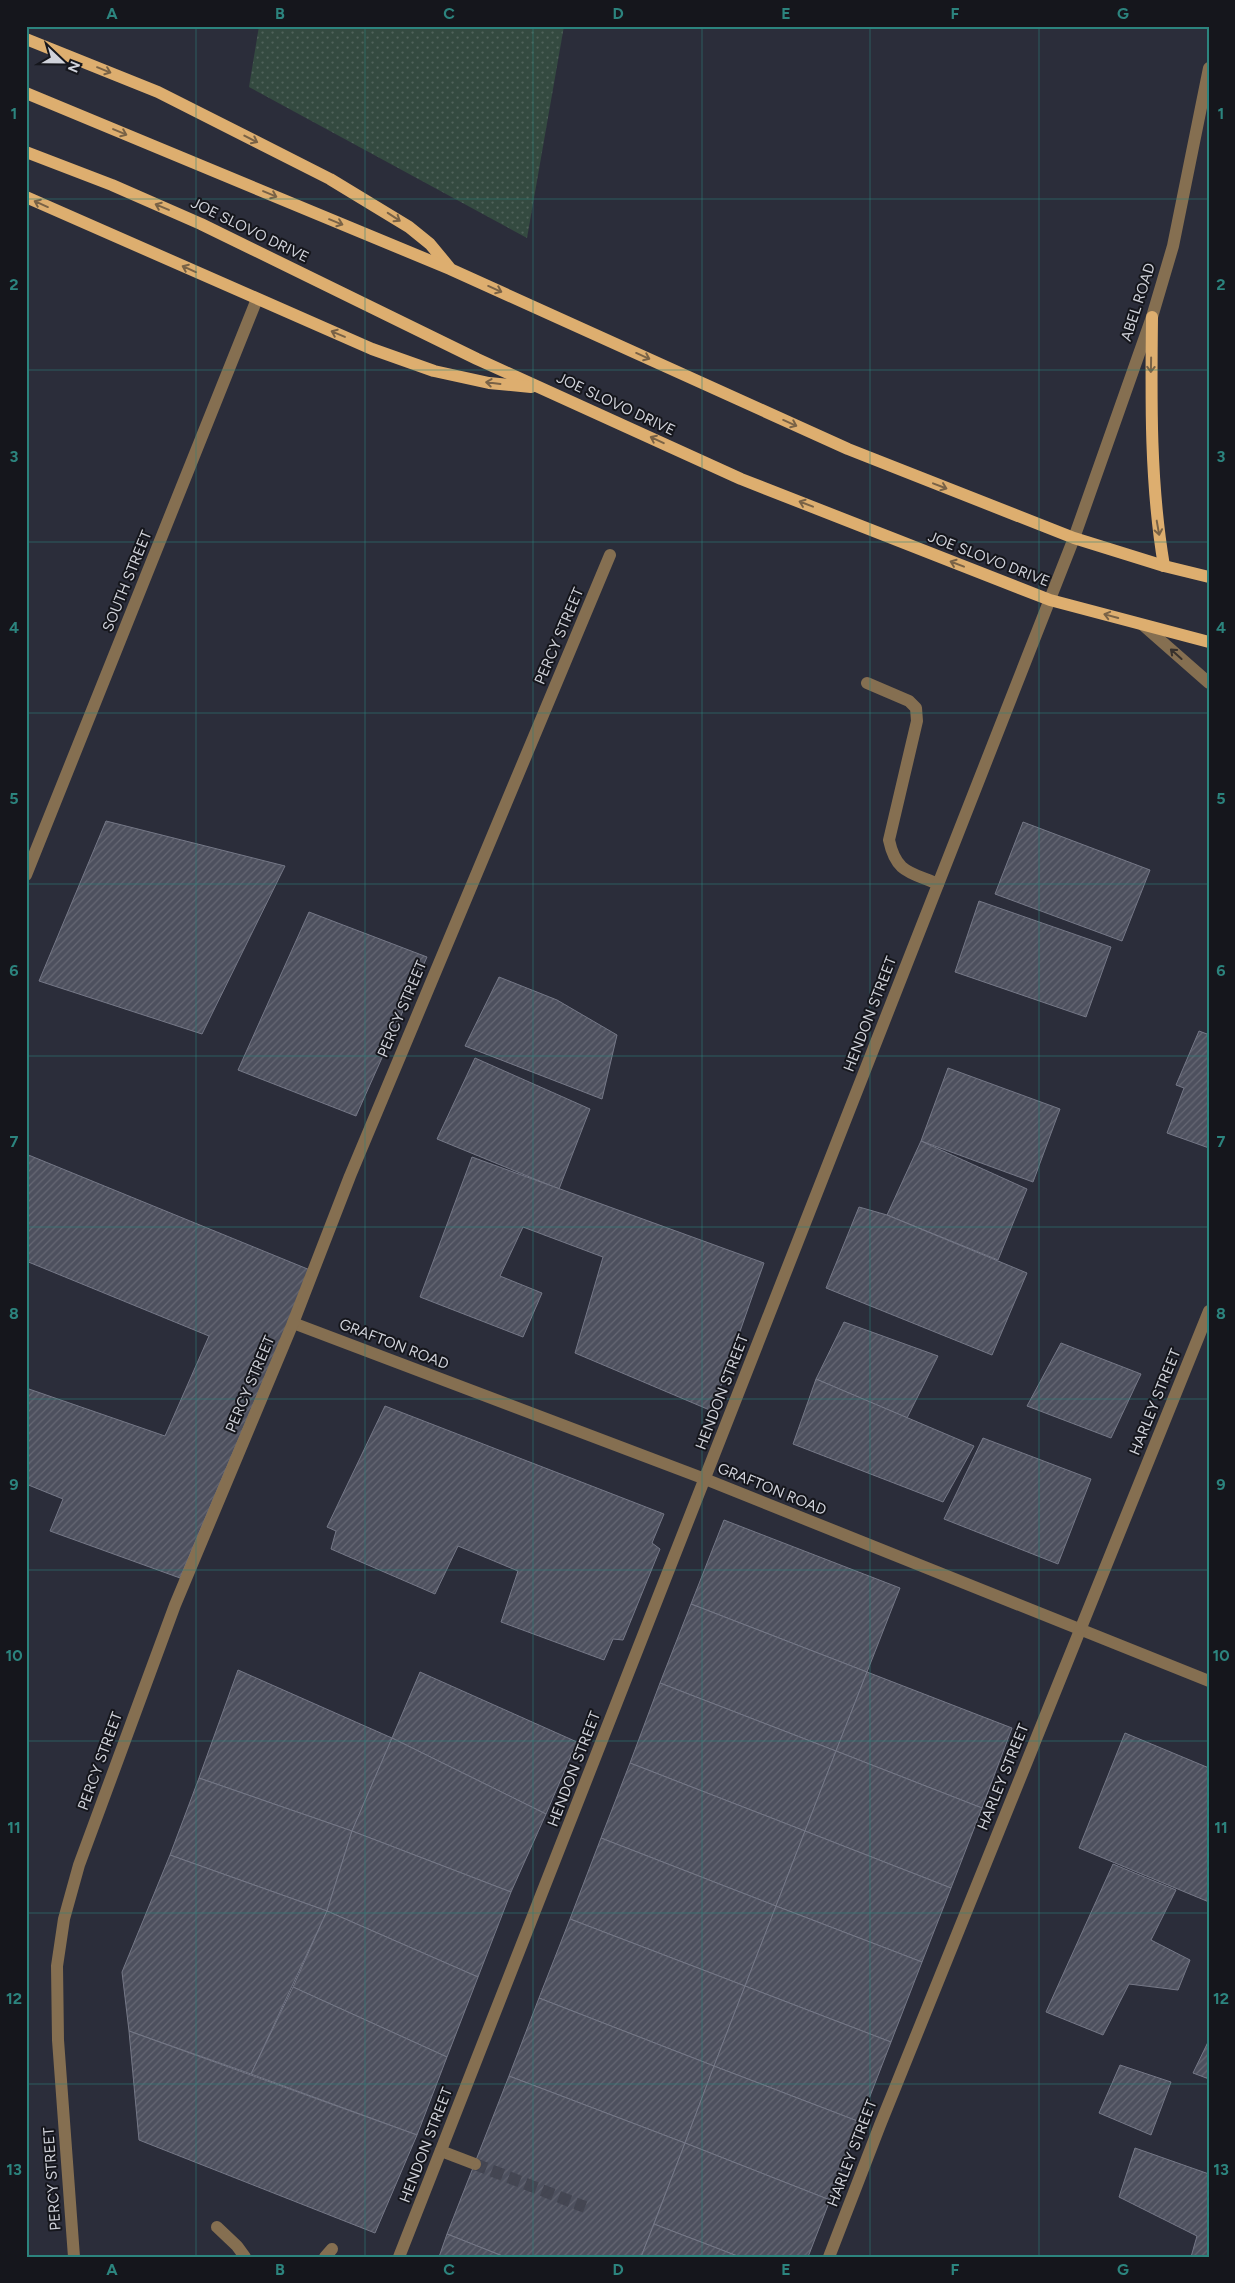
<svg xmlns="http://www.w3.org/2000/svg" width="1235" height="2283" font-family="Figtree,sans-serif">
<defs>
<pattern id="park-dots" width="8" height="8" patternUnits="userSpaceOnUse" patternTransform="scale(1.25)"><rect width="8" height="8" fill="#344a40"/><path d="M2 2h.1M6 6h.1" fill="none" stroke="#50635b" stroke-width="1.8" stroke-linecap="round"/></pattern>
<pattern id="building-hatch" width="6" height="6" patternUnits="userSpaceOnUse" patternTransform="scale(1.25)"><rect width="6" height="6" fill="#4d505e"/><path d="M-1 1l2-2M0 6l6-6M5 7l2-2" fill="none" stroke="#666874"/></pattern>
</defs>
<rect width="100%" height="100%" fill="#2b2d3a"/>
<path fill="url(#park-dots)" d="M 259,26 L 564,26 L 527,238 L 249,87 Z"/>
<g fill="url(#building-hatch)" stroke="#757887">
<path d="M 106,821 L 285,866 L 202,1034 L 39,981 Z"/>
<path d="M 1023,822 L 1150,870 L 1122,941 L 995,894 Z"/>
<path d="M 979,901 L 1111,947 L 1086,1017 L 955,972 Z"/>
<path d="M 309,912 L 427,957 L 356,1116 L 238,1070 Z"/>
<path d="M 499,977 L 557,1000 L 617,1035 L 602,1099 L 465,1046 Z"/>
<path d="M 1209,1030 L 1209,1148 L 1167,1133 L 1184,1088 L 1176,1085 L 1199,1031 L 1207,1034 Z"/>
<path d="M 475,1058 L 590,1109 L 559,1189 L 437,1139 Z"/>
<path d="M 948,1068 L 1060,1109 L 1033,1182 L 921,1141 Z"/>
<path d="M 921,1141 L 1027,1189 L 998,1260 L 887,1215 Z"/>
<path d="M 26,1154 L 310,1270 L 180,1578 L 50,1531 L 63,1499 L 26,1484 L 26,1388 L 165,1436 L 209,1336 L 26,1261 Z"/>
<path d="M 472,1157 L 764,1263 L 712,1411 L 575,1353 L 603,1257 L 523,1227 L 500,1276 L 542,1293 L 523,1337 L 420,1297 Z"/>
<path d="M 859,1207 L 887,1215 L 1027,1273 L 992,1355 L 826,1288 Z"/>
<path d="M 844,1322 L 938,1356 L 907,1418 L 816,1379 Z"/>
<path d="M 1061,1343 L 1141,1374 L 1111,1438 L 1027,1406 Z"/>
<path d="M 816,1379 L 974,1446 L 943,1502 L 793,1444 Z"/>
<path d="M 385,1406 L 664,1514 L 652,1543 L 660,1549 L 623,1640 L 613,1639 L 604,1660 L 501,1622 L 518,1571 L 458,1546 L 435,1594 L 331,1549 L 336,1531 L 327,1527 Z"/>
<path d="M 983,1438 L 1091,1479 L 1058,1564 L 944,1519 Z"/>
<path d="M 724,1520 L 900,1588 L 867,1672 L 691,1604 Z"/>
<path d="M 691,1604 L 867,1672 L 836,1751 L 660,1683 Z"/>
<path d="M 238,1670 L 392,1738 L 352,1831 L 199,1778 Z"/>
<path d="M 420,1672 L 577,1742 L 546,1814 L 392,1738 Z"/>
<path d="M 867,1672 L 1012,1728 L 982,1808 L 836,1751 Z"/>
<path d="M 660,1683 L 836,1751 L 805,1831 L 630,1763 Z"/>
<path d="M 1125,1733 L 1209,1768 L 1209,1902 L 1079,1848 Z"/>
<path d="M 392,1738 L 546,1814 L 511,1892 L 352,1831 Z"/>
<path d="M 836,1751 L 982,1808 L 951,1888 L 805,1831 Z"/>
<path d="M 630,1763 L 805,1831 L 776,1906 L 601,1838 Z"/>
<path d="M 199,1778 L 352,1831 L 327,1911 L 170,1855 Z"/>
<path d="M 352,1831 L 511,1892 L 478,1977 L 327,1911 Z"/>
<path d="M 805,1831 L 951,1888 L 922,1962 L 776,1906 Z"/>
<path d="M 601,1838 L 776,1906 L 745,1986 L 570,1919 Z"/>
<path d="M 170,1855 L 327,1911 L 251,2074 L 129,2031 L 122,1972 Z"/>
<path d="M 1113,1864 L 1176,1890 L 1151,1940 L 1190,1960 L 1178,1990 L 1129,1984 L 1103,2035 L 1046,2012 Z"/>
<path d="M 776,1906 L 922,1962 L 891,2042 L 745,1986 Z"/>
<path d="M 327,1911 L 478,1977 L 447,2057 L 293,1987 Z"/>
<path d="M 570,1919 L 745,1986 L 714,2066 L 539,1998 Z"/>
<path d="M 745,1986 L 891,2042 L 860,2122 L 714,2066 Z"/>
<path d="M 293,1987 L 447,2057 L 417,2135 L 251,2074 Z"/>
<path d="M 539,1998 L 714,2066 L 685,2143 L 509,2076 Z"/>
<path d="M 129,2031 L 417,2135 L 375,2233 L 139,2140 Z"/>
<path d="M 1209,2040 L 1209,2079 L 1193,2073 Z"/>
<path d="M 1120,2065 L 1171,2082 L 1151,2135 L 1099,2113 Z"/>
<path d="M 714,2066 L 860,2122 L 830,2200 L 685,2143 Z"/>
<path d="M 509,2076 L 685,2143 L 641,2257 L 505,2257 L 447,2234 Z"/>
<path d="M 685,2143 L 830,2200 L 808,2257 L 740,2257 L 654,2224 Z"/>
<path d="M 1135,2148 L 1209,2174 L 1209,2257 L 1191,2257 L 1197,2236 L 1119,2197 Z"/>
<path d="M 654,2224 L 740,2257 L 641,2257 Z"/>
<path d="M 447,2234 L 505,2257 L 439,2257 Z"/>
</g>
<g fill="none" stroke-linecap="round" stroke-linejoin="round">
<path stroke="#444652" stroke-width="12" stroke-dasharray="12 6" stroke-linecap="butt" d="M 475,2164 L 585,2207"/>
<g stroke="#856f51" stroke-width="12">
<path d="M 1143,625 L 1209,683"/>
<path d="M 867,683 L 909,701 L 916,708 L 917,721 L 889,840 C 896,873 910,872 938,884"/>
<path d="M 26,875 L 257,299"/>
<path d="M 293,1323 L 705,1479 L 1209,1681"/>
<path d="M 441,2151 L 475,2164"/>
<path d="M 217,2227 L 237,2246 L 245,2257"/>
<path d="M 74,2257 L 58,2040 L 57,1966 L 64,1919 L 79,1865 L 175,1605 L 293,1323 L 350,1176 L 610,555"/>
<path d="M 325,2257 L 332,2249"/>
<path d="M 399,2257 L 1074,538 L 1152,317 L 1173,246 L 1209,68"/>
<path d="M 829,2257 L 880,2125 L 1209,1311"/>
</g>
<g stroke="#ddae6f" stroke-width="12">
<path d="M 26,39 L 158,92 L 330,179 L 409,227 L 430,244 L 449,267"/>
<path d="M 26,93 L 450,269 L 848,449 L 1074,538 L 1164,566 L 1209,577"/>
<path d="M 26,152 L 112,185 L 201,224 L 477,359 L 741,479 L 1050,600 L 1209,642"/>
<path d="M 26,197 L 372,349 L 434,371 L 489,383 L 531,387"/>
<path d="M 1152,317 C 1151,401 1150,483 1164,566"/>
</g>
</g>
<defs><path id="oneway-shaft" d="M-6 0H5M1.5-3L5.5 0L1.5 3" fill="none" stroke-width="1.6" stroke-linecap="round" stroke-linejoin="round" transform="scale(1.25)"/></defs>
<g stroke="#796246">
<use href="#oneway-shaft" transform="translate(104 70) rotate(22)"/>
<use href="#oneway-shaft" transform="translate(120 132) rotate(23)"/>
<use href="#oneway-shaft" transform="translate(251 139) rotate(27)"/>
<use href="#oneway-shaft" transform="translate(270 194) rotate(23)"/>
<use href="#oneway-shaft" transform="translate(41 204) rotate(-156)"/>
<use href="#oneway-shaft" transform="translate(162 207) rotate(-157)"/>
<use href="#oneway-shaft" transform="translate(394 217) rotate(33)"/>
<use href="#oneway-shaft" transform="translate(336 222) rotate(22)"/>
<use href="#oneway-shaft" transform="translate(189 269) rotate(-156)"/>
<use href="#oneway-shaft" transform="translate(495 289) rotate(24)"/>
<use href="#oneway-shaft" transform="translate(338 334) rotate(-157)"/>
<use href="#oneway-shaft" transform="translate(643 356) rotate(24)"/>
<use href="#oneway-shaft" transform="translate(1151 365) rotate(91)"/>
<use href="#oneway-shaft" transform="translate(493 383) rotate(-173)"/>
<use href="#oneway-shaft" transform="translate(790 423) rotate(24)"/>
<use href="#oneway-shaft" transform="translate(657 440) rotate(-155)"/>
<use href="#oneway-shaft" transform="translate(940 486) rotate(21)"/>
<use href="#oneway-shaft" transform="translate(806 504) rotate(-159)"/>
<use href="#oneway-shaft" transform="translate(1158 528) rotate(80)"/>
<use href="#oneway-shaft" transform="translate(957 564) rotate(-159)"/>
<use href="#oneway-shaft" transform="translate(1111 616) rotate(-165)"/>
</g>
<use stroke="#37312c" href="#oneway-shaft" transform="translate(1176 654) rotate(-138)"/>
<path fill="none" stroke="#2c847e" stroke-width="1" stroke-opacity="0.55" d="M 196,26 L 196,2257M 365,26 L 365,2257M 533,26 L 533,2257M 702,26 L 702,2257M 870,26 L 870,2257M 1039,26 L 1039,2257M 26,199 L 1209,199M 26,370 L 1209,370M 26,542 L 1209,542M 26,713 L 1209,713M 26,884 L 1209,884M 26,1056 L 1209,1056M 26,1227 L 1209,1227M 26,1399 L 1209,1399M 26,1570 L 1209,1570M 26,1741 L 1209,1741M 26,1913 L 1209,1913M 26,2084 L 1209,2084"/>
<g text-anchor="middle" stroke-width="4" stroke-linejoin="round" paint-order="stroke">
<g font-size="15" fill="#d0d2da" stroke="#15161c">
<text transform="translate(250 230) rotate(26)" y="5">JOE SLOVO DRIVE</text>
<text transform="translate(1138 302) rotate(-72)" y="5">ABEL ROAD</text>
<text transform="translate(616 404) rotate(25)" y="5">JOE SLOVO DRIVE</text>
<text transform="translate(989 559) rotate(21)" y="5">JOE SLOVO DRIVE</text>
<text transform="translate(127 581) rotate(-68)" y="5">SOUTH STREET</text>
<text transform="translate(559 636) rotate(-67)" y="5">PERCY STREET</text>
<text transform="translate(402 1009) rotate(-67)" y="5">PERCY STREET</text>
<text transform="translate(870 1014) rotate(-69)" y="5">HENDON STREET</text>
<text transform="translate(394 1344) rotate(21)" y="5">GRAFTON ROAD</text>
<text transform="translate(250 1384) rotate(-67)" y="5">PERCY STREET</text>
<text transform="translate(722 1392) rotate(-69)" y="5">HENDON STREET</text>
<text transform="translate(1155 1402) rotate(-68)" y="5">HARLEY STREET</text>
<text transform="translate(772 1489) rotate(22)" y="5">GRAFTON ROAD</text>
<text transform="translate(100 1761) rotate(-70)" y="5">PERCY STREET</text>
<text transform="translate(574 1769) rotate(-69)" y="5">HENDON STREET</text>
<text transform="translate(1003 1777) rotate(-68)" y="5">HARLEY STREET</text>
<text transform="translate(426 2145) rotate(-69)" y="5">HENDON STREET</text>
<text transform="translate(852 2153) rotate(-69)" y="5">HARLEY STREET</text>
<text transform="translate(52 2179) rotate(-94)" y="5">PERCY STREET</text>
</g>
</g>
<rect width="1235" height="2283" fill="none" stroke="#15161c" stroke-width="55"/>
<g transform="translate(62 62) rotate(112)" stroke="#15161c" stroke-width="4" paint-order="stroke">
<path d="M0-4L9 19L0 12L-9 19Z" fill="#d0d2da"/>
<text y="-8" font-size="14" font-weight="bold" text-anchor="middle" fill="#d0d2da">N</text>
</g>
<rect x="28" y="28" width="1180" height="2228" fill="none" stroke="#2c847e" stroke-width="2"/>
<g font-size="16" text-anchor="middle" font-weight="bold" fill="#2c847e">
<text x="112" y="19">A</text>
<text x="280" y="19">B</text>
<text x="449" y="19">C</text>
<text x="618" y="19">D</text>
<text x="786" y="19">E</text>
<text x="955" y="19">F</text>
<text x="1123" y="19">G</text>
<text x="14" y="119">1</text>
<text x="1221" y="119">1</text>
<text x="14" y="290">2</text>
<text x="1221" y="290">2</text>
<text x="14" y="462">3</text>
<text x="1221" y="462">3</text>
<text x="14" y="633">4</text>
<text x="1221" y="633">4</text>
<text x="14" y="804">5</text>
<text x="1221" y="804">5</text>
<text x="14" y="976">6</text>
<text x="1221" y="976">6</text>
<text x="14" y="1147">7</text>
<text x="1221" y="1147">7</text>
<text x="14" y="1319">8</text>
<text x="1221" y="1319">8</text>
<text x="14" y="1490">9</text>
<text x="1221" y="1490">9</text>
<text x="14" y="1661">10</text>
<text x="1221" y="1661">10</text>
<text x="14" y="1833">11</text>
<text x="1221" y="1833">11</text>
<text x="14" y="2004">12</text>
<text x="1221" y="2004">12</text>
<text x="14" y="2175">13</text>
<text x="1221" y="2175">13</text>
<text x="112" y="2275">A</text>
<text x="280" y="2275">B</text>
<text x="449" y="2275">C</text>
<text x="618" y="2275">D</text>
<text x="786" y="2275">E</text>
<text x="955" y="2275">F</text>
<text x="1123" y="2275">G</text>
</g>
</svg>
